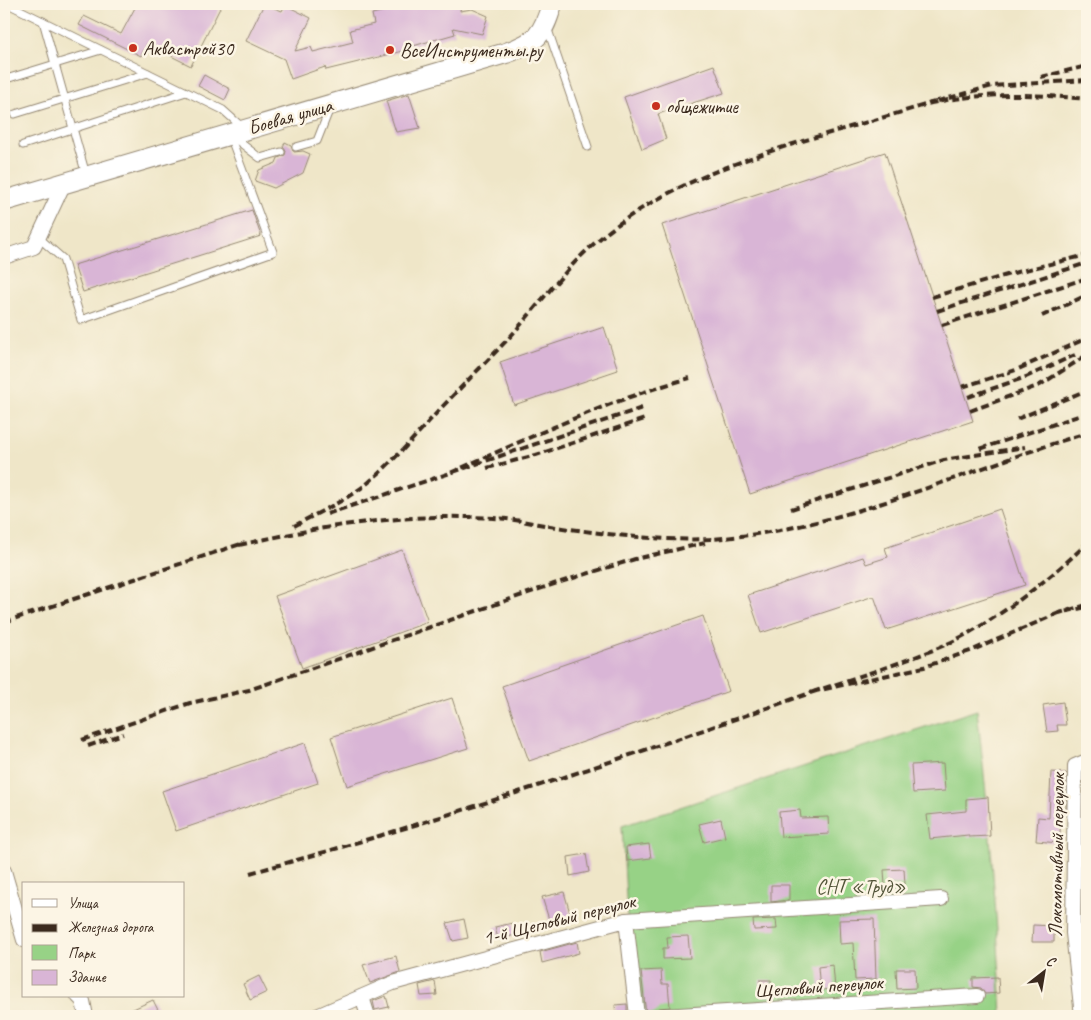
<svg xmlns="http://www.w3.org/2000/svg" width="1091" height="1020" font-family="Caveat,sans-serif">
<rect width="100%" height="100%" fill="#fcf5e5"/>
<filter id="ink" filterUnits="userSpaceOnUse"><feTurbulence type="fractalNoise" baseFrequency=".02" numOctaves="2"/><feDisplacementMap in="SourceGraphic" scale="10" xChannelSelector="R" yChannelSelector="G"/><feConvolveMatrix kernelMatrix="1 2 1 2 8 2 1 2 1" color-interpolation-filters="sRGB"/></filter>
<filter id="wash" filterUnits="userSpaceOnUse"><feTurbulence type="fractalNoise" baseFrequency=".0096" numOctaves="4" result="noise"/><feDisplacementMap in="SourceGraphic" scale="20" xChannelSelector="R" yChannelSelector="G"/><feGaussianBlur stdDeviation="1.12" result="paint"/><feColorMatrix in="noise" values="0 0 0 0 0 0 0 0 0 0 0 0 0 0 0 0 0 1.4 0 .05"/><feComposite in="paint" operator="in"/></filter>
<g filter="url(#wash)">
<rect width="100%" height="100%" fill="#efe6c8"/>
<path fill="#97d286" stroke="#697e52" d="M 977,710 C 989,812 997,914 1002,1016 L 639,1016 L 627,915 L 622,826 Z"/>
<g id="blocks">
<g fill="#d9b5d6">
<path d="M 137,4 L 222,4 L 191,66 L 147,44 L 141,56 L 79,25 L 84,16 L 121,34 Z"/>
<path d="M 264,4 L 282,11 L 285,5 L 311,18 L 295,51 L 311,47 L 313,52 L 353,42 L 350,30 L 374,24 L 372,14 L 389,10 L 389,4 L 461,4 L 460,11 L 472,9 L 488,16 L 482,34 L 453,28 L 455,34 L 406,48 L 407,50 L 326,70 L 325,67 L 291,79 L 284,59 L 246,41 Z"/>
<path d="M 714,65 L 724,93 L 658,114 L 666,139 L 642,149 L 624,97 Z"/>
<path d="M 204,75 L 230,89 L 225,100 L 198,86 Z"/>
<path d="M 409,94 L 420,128 L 396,132 L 386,101 Z"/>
<path d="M 285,142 L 291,145 L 294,152 L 303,151 L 310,154 L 303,173 L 274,188 L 255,181 L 259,170 L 276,163 L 278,158 L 285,155 L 286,151 L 283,147 Z"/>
<path d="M 885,152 L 973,421 L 750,494 L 662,225 Z"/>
<path d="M 252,210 L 261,236 L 83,292 L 74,265 Z"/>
<path d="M 604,327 L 618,370 L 514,405 L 500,362 Z"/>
<path d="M 1000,509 L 1025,585 L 886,630 L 874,596 L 761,633 L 748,595 L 863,557 L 866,564 L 888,557 L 885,548 Z"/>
<path d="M 402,550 L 428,622 L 302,668 L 275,596 Z"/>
<path d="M 703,616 L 729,691 L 529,761 L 502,686 Z"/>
<path d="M 452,698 L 468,748 L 347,786 L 331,737 Z"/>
<path d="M 1063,702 L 1066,725 L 1057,725 L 1058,731 L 1047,732 L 1043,705 Z"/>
<path d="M 305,743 L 318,783 L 176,831 L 162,791 Z"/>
<path d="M 943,763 L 945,791 L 913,793 L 911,765 Z"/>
<path d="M 1051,772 L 1066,773 L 1066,810 L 1062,810 L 1059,843 L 1036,841 L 1038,817 L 1049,818 Z"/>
<path d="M 988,797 L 990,836 L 968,837 L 968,835 L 930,839 L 927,815 L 966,811 L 966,799 Z"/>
<path d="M 800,810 L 801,818 L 828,817 L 829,834 L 781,837 L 779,812 Z"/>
<path d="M 721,819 L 725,837 L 704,842 L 699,824 Z"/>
<path d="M 649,844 L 651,858 L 627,861 L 626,847 Z"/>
<path d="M 586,854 L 589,872 L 570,876 L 568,857 Z"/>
<path d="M 904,869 L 905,884 L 885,885 L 884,870 Z"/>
<path d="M 771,885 L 789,885 L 789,900 L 771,902 Z"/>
<path d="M 564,892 L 572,920 L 551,926 L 542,897 Z"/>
<path d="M 464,919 L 468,938 L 453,941 L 447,923 Z"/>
<path d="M 776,919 L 777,929 L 754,930 L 753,920 Z"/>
<path d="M 874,919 L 876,979 L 855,980 L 853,943 L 840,944 L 839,920 Z"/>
<path d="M 513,923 L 516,935 L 498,939 L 495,927 Z"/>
<path d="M 1033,925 L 1054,926 L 1054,942 L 1032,942 Z"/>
<path d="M 688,936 L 690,958 L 663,959 L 663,948 L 668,948 L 667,937 Z"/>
<path d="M 577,942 L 579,953 L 542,963 L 540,952 Z"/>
<path d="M 396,956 L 400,972 L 370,983 L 363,965 Z"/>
<path d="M 833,965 L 835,989 L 820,990 L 818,967 Z"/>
<path d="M 896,969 L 915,969 L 916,988 L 897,989 Z"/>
<path d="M 661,970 L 662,984 L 668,984 L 670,1007 L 659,1008 L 655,1013 L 646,1014 L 641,971 Z"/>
<path d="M 259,976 L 267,992 L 250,1000 L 243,984 Z"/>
<path d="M 998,977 L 999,993 L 985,994 L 981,988 L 973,987 L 973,978 Z"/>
<path d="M 760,980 L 771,980 L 772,996 L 760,996 Z"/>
<path d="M 435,981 L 437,995 L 421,996 L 419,985 Z"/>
<path d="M 386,996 L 389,1007 L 375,1010 L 373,1001 Z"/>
<path d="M 153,1000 L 161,1016 L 118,1016 Z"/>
<path d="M 627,1004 L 627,1016 L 616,1016 L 615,1005 Z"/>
</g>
</g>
</g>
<g filter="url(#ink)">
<use href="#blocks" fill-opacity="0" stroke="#958873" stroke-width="1"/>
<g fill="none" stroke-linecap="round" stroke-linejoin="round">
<g stroke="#958873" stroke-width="9">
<g id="lane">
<path d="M 8,4 L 223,110 L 242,127"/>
<path d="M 43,21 L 86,175"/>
<path d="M 547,27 L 588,147"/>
<path d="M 6,79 L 101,50"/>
<path d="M 15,114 L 148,73"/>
<path d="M 233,137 L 260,158 L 281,152"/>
<path d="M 23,145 L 186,92"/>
<path d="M 296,147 L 317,141 L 330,108"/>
<path d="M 39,238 L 63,259 L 81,320 L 273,252 L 230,136"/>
</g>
</g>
<g stroke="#958873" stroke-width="16">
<g id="street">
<path d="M 4,257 L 34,247 L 64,183"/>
<path d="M 4,871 L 24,940"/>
<path d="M 626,920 L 637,1016"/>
<path d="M 78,996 L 83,1001 L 86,1016"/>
<path d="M 362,997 L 368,1016"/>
<path d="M 317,1016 L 393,983 L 626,920 L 941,899"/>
<path d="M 663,1016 L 977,996"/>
<path d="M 1082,1016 L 1073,933 L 1075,766 L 1087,761"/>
</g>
</g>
<g stroke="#958873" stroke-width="22">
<path id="secondary" d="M 4,201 L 506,53 C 537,42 543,35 552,4"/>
</g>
<use href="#lane" stroke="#fff" stroke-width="7"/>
<use href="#street" stroke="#fff" stroke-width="14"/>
<use href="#secondary" stroke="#fff" stroke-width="20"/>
<g stroke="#3b2a1e" stroke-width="4" stroke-dasharray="8 4" stroke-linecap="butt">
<path d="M 1041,77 L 1087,66"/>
<path d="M 1087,80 L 992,86 L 931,103 C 984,92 1034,94 1087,99"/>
<path d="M 932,297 L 1017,272 L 1087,255"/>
<path d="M 937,311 L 1087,263"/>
<path d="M 1042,316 L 1087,295"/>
<path d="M 942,325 L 1087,278"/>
<path d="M 962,387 L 1016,370 L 1087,338"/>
<path d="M 968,397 L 1026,377 L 1075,355"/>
<path d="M 642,408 L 450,473 C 529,438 606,401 690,378"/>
<path d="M 970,411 L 1040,385 L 1087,355"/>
<path d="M 1017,419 L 1087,390"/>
<path d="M 980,449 L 1087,413"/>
<path d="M 487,468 L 536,455 L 645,419"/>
<path d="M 791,509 L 944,460 L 1025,447"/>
<path d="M 327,514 L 450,473"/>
<path d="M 294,526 C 319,512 347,500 369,482 C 396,459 419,432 443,406 C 465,383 487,361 509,338 C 538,306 563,271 596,242 C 685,164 821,138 931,103"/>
<path d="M 239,545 C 327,525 404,513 494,518 C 517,519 540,525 563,528 C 612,535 661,541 710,539 C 841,531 963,470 1087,433"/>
<path d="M 1087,605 L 1059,613 L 1087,607"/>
<path d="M 1059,613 L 973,650 L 924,667 L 816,691 C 859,676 903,663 945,645 C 990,625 1052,578 1087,543"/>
<path d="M 4,622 L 244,543"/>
<path d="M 82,740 L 190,703 L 249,690 L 554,584 L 635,559 L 705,543"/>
<path d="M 88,746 L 123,734"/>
<path d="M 250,873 C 441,821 629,756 816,691"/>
</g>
</g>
</g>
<g fill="#c8321e" stroke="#fcf5e5" stroke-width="2">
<circle cx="133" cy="48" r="5"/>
<circle cx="390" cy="50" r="5"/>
<circle cx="656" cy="106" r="5"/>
</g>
<g text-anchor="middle" stroke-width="5" stroke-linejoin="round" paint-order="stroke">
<g font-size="20" fill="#3b2a1e" stroke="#fcf5e5" text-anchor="start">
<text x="143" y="55">Аквастрой30</text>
<text x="400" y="57">ВсеИнструменты.ру</text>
<text x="666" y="113">общежитие</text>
</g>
<g font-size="20" fill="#3b2a1e" stroke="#fcf5e5">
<text transform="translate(290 116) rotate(-16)" y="7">Боевая улица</text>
<text transform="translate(1056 855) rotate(-89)" y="7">Локомотивный переулок</text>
<text transform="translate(559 919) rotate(-14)" y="7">1-й Щегловый переулок</text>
<text transform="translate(819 986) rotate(-4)" y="7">Щегловый переулок</text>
</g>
<g font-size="20" fill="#525438" stroke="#fcf5e5">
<text x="861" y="893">СНТ «Труд»</text>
</g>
</g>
<rect width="1091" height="1020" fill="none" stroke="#fcf5e5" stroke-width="20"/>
<rect x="22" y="882" width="162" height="115" fill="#fcf5e5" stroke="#afa495"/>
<rect x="32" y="899" width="25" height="8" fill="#ffffff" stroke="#afa495"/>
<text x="68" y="908" font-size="15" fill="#3b2a1e">Улица</text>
<rect x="32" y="924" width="25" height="8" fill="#3b2a1e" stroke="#afa495"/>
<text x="68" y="932" font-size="15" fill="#3b2a1e">Железная дорога</text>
<rect x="32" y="945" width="25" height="15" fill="#97d286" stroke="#afa495"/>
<text x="68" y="958" font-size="15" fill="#3b2a1e">Парк</text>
<rect x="32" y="970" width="25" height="15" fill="#d9b5d6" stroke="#afa495"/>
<text x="68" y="982" font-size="15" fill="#3b2a1e">Здание</text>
<g transform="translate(1044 972) rotate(31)" stroke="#fcf5e5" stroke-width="4" paint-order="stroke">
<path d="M0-4L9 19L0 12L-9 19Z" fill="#3b2a1e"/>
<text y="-8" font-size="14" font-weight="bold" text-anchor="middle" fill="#3b2a1e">С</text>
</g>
</svg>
